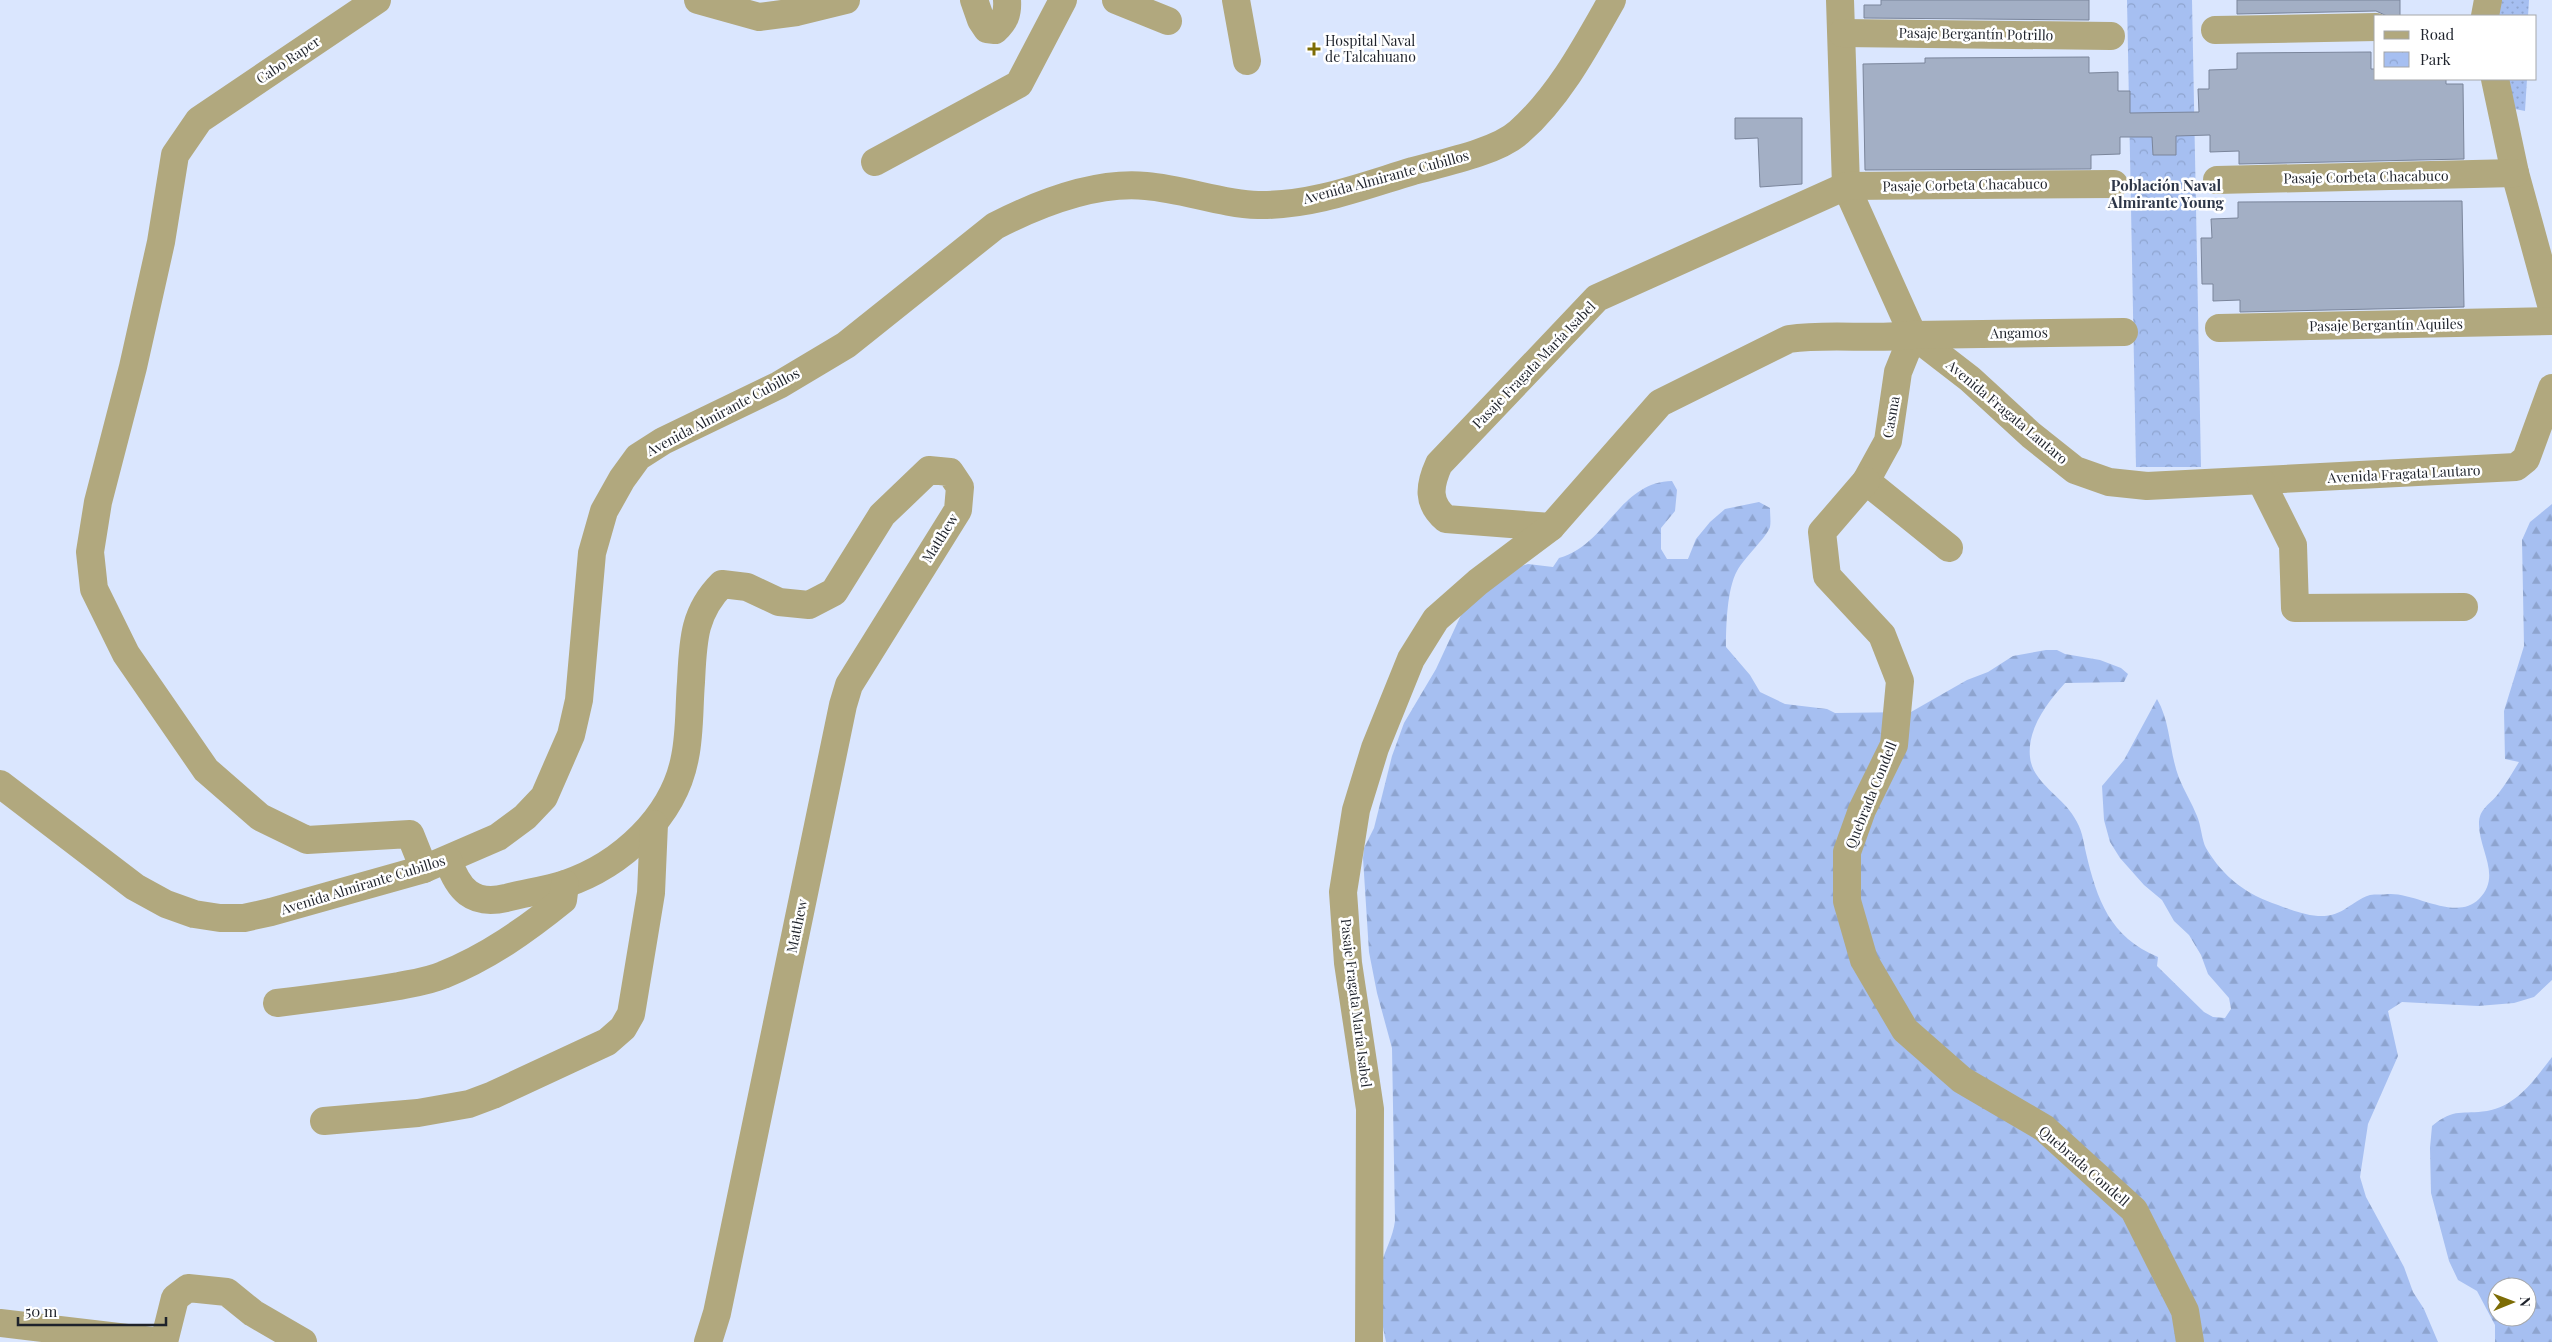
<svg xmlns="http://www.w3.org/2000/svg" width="2552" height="1342" font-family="'Playfair Display',serif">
<defs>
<pattern id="grass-dots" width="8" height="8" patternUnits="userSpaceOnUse" patternTransform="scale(1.25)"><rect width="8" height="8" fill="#a6bff1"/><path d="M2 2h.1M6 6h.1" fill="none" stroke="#8ea4cf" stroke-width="1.8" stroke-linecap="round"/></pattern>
<pattern id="forest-firs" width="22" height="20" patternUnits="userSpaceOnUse" patternTransform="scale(1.25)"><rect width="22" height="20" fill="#a6bff1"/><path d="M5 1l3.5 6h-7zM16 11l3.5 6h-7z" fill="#8ea4cf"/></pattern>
<pattern id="park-crowns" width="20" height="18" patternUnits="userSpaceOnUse" patternTransform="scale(1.25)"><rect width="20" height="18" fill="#a6bff1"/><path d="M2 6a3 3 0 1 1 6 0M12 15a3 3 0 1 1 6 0" fill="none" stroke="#8ea4cf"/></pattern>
</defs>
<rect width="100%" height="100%" fill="#dae6fe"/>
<g fill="url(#grass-dots)">
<path d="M 2498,0 L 2529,0 L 2528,16 L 2496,16 Z"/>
<path d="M 2506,79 L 2527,79 L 2525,111 L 2515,109 Z"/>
</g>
<g fill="url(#forest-firs)" fill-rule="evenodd">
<path d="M 1672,481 L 1677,490 L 1675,511 L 1661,528 L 1661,549 L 1667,559 L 1688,559 L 1696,539 L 1710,522 L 1725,509 L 1759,502 L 1770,508 C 1770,514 1771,522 1770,527 C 1766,538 1744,558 1737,571 C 1727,589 1726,626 1726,647 L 1750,675 L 1760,692 L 1785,704 L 1827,709 L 1835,713 L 1911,712 L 1967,680 L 1988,672 L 2013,656 L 2046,650 L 2057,650 L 2065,654 L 2100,660 L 2121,668 L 2128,674 L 2124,682 L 2065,683 C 2047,703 2027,729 2030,757 C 2032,782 2063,797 2074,817 C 2082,829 2083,839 2086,853 C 2097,900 2110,937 2158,957 L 2157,966 L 2204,1012 L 2213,1017 L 2225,1018 L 2231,1009 L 2229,998 L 2208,974 L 2201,955 L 2189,935 L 2174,921 L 2162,900 L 2144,885 L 2120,858 L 2110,842 L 2104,820 L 2102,786 L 2124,760 L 2157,699 C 2171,723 2169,752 2179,778 C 2184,791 2192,803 2197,816 C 2201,825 2202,841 2206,848 C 2223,877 2247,895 2278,905 C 2291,910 2304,915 2318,916 C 2344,917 2349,902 2370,895 C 2375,894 2383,895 2388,894 C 2415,892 2456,922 2479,899 C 2502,876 2479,851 2479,824 C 2479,808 2490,805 2498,794 C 2506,784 2512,773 2519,762 L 2505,759 L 2504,711 L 2524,646 L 2522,540 L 2530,522 L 2552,504 L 2552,980 L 2534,997 L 2514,1003 L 2478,1006 L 2402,1002 L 2388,1011 L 2398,1056 L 2368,1124 L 2360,1177 L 2366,1197 L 2404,1267 L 2413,1292 L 2424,1309 L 2438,1342 L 1386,1342 C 1381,1318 1376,1291 1381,1265 C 1385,1250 1393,1237 1395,1221 L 1392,1048 L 1377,993 L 1369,952 L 1363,858 L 1364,848 L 1374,828 L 1392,756 L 1404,723 L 1436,669 L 1461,615 L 1475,601 L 1518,567 L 1528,564 L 1553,567 L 1559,558 C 1607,545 1619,482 1672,481 Z"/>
<path d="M 2552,1057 L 2552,1342 L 2495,1342 L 2495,1325 L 2477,1291 L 2458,1280 L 2449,1261 L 2431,1193 L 2430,1148 L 2432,1126 C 2455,1107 2462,1115 2487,1111 C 2517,1106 2535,1079 2552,1057 ZM 2497,1287 L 2527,1287 L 2527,1317 L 2497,1317 Z"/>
</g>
<path fill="url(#park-crowns)" d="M 2127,0 L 2192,0 L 2201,467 L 2136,467 Z"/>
<g fill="#a3afc5" stroke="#7a859b">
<path d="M 1881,0 L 2089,0 L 2089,20 L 1864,18 L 1864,5 L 1881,5 Z"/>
<path d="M 2237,0 L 2400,0 L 2400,16 L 2387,16 L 2376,11 L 2237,14 Z"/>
<path d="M 2371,52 L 2371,69 L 2376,69 L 2376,79 L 2446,79 L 2446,84 L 2463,84 L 2464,159 L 2239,164 L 2239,151 L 2210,152 L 2210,135 L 2176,136 L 2176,155 L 2153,155 L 2152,137 L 2120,137 L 2120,154 L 2091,155 L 2091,169 L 1865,170 L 1863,64 L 1925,63 L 1925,58 L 2089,57 L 2089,73 L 2118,72 L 2118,91 L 2130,91 L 2130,113 L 2199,112 L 2198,89 L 2209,89 L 2209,70 L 2237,69 L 2237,53 Z"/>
<path d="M 1735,118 L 1802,118 L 1802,184 L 1760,187 L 1758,138 L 1735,139 Z"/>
<path d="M 2462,201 L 2464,307 L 2240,312 L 2240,300 L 2213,301 L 2213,284 L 2202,284 L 2201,238 L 2212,238 L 2211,219 L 2238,218 L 2238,202 Z"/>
</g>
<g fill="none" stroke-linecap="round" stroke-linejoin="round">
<g stroke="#b1a87e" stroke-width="28">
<path d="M 377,0 L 199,120 L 175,155 L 161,242 L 133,367 L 98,502 L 90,552 L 94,589 L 126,654 L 206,770 L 260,817 L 307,840 L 410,834 L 424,869"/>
<path d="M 698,0 L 759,17 L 797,12 L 846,0"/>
<path d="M 974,0 L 981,20 L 987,29 L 995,30 C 1005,21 1008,13 1007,0"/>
<path d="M 1116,0 L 1168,21"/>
<path d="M 1236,0 L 1247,61"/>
<path d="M 1840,0 L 1846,186 L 1913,335 L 1970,379 L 2031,435 L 2075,470 L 2109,482 L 2147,486 L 2516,467 L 2526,459 L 2552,388"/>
<path d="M 2485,16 L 2488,0"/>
<path d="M 2215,30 L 2376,27"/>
<path d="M 1842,33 L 2111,36"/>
<path d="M 2495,79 L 2515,173 L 2552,308"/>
<path d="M 875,162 L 1019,84 L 1063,0"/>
<path d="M 2217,180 L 2515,173"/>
<path d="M 2219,328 L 2552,321"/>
<path d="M 1913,335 L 1898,372 L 1888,441 L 1866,481 L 1949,548"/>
<path d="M 1866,481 L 1822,532 L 1827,576 L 1882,635 L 1900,681 L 1894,745 L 1862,810 L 1847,852 L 1847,901 L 1864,960 L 1905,1030 L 1962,1080 L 2044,1128 L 2134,1210 L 2185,1311 L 2190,1342"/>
<path d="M 2261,481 L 2293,545 L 2295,608 L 2464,607"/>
<path d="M 1551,527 L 1446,519 C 1427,503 1429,486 1439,464 L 1597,298 L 1846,186 L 2114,184"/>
<path d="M 0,784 L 135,887 L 166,904 L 194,914 L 220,918 L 244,918 L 271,912 L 424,869 L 498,837 L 525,817 L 544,797 L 571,735 L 579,700 L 592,553 L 604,511 L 622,479 L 638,457 L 663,441 L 779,385 L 846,345 L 995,226 C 1040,203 1095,181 1146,186 C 1184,189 1221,204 1258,205 C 1312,206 1363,186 1413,171 C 1442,163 1497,152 1519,132 C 1559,97 1586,46 1612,0"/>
<path d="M 448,860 C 458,889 472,906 506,898 C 525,893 546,890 565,884 C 621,865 674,817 685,757 C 690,733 689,706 691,682 C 693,642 693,613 722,584 L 747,587 L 779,602 L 809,605 L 834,592 L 882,515 L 929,470 L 950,472 L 960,487 L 958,510 L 849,685 L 843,705 L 717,1313 L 708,1342"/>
<path d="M 277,1003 C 318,998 359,993 399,986 C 414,983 429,981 443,975 C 488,957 526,930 563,900 L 565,884"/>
<path d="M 324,1121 L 418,1113 L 469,1104 L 493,1095 L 607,1042 L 623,1028 L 631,1014 L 651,893 L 654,824"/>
<path d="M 0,1323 L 161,1342"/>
<path d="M 164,1342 L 175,1298 L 188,1288 L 227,1292 L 253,1313 L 303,1342"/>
<path d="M 1369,1342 L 1370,1109 L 1348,963 L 1343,892 L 1356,810 L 1375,748 L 1411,659 L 1436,619 L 1478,582 L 1551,527 L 1660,403 L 1789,339 C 1830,333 1872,340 1913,335 L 2124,332"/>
</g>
</g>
<path fill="#7d6c05" stroke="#fff" stroke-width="2" d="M1311.5 41.5h5v5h5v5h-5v5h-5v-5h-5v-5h5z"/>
<g text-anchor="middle" stroke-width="5" stroke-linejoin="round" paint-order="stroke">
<g font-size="14" fill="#1e222b" stroke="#fff">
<text transform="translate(1976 34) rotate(1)" y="5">Pasaje Bergantín Potrillo</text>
<text transform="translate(288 60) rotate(-34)" y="5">Cabo Raper</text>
<text transform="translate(1386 177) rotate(-15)" y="5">Avenida Almirante Cubillos</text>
<text transform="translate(2366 177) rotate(-1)" y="5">Pasaje Corbeta Chacabuco</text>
<text transform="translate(1965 185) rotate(-1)" y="5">Pasaje Corbeta Chacabuco</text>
<text transform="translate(2386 325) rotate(-1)" y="5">Pasaje Bergantín Aquiles</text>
<text transform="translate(2019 333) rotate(-1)" y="5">Angamos</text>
<text transform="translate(1534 365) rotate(-46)" y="5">Pasaje Fragata María Isabel</text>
<text transform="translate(723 412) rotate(-28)" y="5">Avenida Almirante Cubillos</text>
<text transform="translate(2007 412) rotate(40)" y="5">Avenida Fragata Lautaro</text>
<text transform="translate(1891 417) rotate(-80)" y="5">Casma</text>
<text transform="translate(2404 474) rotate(-3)" y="5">Avenida Fragata Lautaro</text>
<text transform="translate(940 538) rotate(-58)" y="5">Matthew</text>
<text transform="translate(1871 795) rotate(-68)" y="5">Quebrada Condell</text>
<text transform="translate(363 885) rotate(-17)" y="5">Avenida Almirante Cubillos</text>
<text transform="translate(797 926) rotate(-78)" y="5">Matthew</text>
<text transform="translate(1356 1003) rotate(83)" y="5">Pasaje Fragata María Isabel</text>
<text transform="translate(2084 1166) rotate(41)" y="5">Quebrada Condell</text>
</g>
<g font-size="14" fill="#1e222b" stroke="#fff" text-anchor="start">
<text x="1325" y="46">Hospital Naval<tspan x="1325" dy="16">de Talcahuano</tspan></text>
</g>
<g font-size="15" font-weight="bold" fill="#2c3547" stroke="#fff">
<text x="2166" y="191">Población Naval<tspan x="2166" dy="17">Almirante Young</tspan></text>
</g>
</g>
<rect x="2374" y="15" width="162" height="65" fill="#ffffff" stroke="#a5a7aa"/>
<rect x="2384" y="31" width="25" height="8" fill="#b1a87e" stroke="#a5a7aa"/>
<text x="2420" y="40" font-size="15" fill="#1e222b">Road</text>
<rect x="2384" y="52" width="25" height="15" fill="url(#park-crowns)" stroke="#a5a7aa"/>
<text x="2420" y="65" font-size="15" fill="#1e222b">Park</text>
<g transform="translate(2512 1302) rotate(89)"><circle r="24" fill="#ffffff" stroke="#a5a7aa"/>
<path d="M0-4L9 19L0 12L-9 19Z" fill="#7d6c05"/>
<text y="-8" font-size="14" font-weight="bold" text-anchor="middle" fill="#1e222b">N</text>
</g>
<path d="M18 1317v8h148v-8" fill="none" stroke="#1e222b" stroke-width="2.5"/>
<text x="25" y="1317" font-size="15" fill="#1e222b" stroke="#ffffff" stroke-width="4" paint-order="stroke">50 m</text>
</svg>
